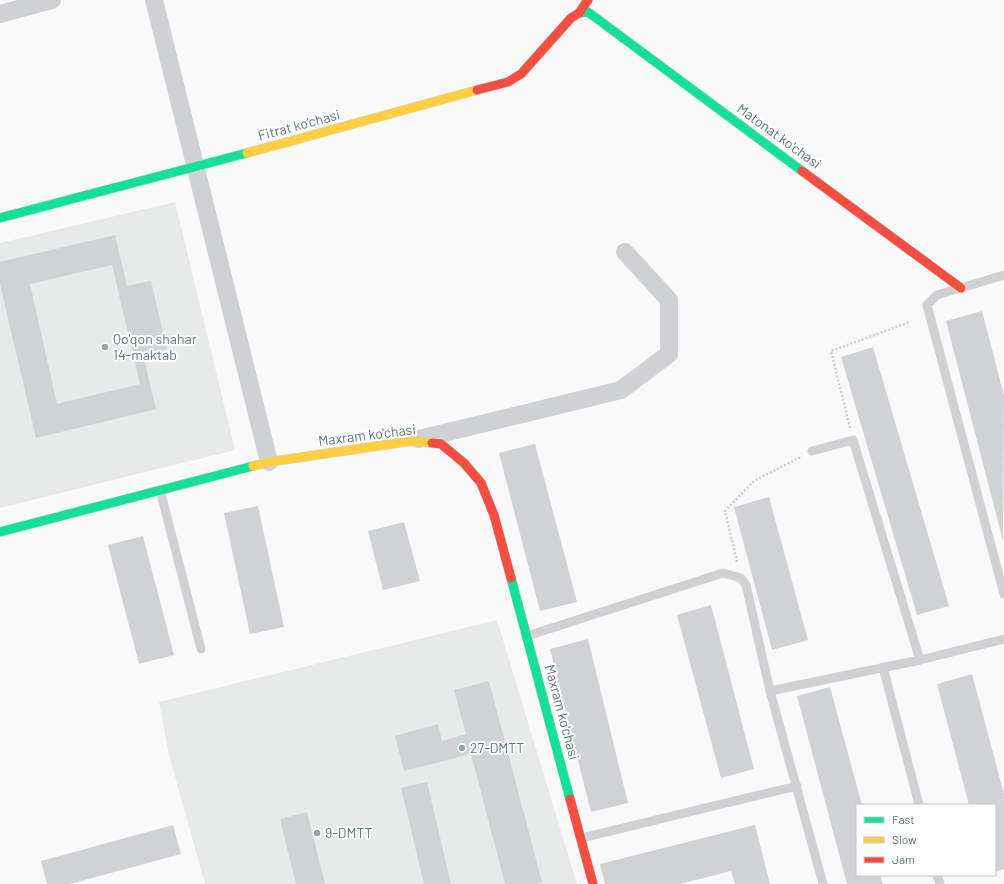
<svg xmlns="http://www.w3.org/2000/svg" width="1004" height="884" font-family="Barlow,sans-serif">
<rect width="100%" height="100%" fill="#f9f9f9"/>
<g fill="#e7eae9">
<path d="M 175,202 L 235,450 L 0,508 L 0,243 Z"/>
<path d="M 497,620 L 577,884 L 205,884 L 169,755 L 159,702 Z"/>
</g>
<g fill="#d0d2d3" fill-rule="evenodd">
<path d="M 115,235 L 127,286 L 151,281 L 167,349 L 143,355 L 156,409 L 36,438 L 0,284 L 0,262 ZM 112,265 L 140,384 L 57,404 L 30,284 Z"/>
<path d="M 982,311 L 1004,395 L 1003,541 L 946,321 Z"/>
<path d="M 873,347 L 949,606 L 917,615 L 841,357 Z"/>
<path d="M 535,444 L 577,602 L 540,611 L 499,453 Z"/>
<path d="M 769,497 L 808,640 L 772,650 L 734,507 Z"/>
<path d="M 258,506 L 284,627 L 250,634 L 224,513 Z"/>
<path d="M 404,522 L 420,581 L 383,590 L 368,531 Z"/>
<path d="M 143,536 L 174,655 L 139,664 L 108,545 Z"/>
<path d="M 711,605 L 754,769 L 721,778 L 677,615 Z"/>
<path d="M 588,639 L 628,803 L 591,812 L 550,649 Z"/>
<path d="M 972,674 L 1004,794 L 1004,869 L 995,872 L 995,805 L 969,805 L 937,684 Z"/>
<path d="M 489,681 L 542,882 L 536,884 L 505,884 L 471,754 L 404,771 L 395,736 L 438,724 L 442,741 L 466,734 L 454,690 Z"/>
<path d="M 830,687 L 862,805 L 857,805 L 857,875 L 880,875 L 883,884 L 847,884 L 797,696 Z"/>
<path d="M 427,782 L 451,884 L 424,884 L 401,788 Z"/>
<path d="M 307,812 L 325,884 L 296,884 L 280,819 Z"/>
<path d="M 173,825 L 181,854 L 70,884 L 47,884 L 41,861 Z"/>
<path d="M 755,825 L 770,884 L 735,884 L 731,871 L 680,884 L 605,884 L 600,864 Z"/>
</g>
<g fill="none" stroke-linecap="round" stroke-linejoin="round">
<g stroke="#d6d7d8" stroke-width="10">
<g id="fast">
<path d="M 579,13 L 588,12 L 802,171"/>
<path d="M 0,218 L 247,153"/>
<path d="M 0,532 L 253,466"/>
<path d="M 511,578 L 570,799"/>
</g>
</g>
<g stroke="#d6d7d8" stroke-width="10">
<g id="slow">
<path d="M 247,153 L 477,90"/>
<path d="M 253,466 L 269,462 L 411,441 L 432,443"/>
</g>
</g>
<g stroke="#d6d7d8" stroke-width="10">
<g id="jam">
<path d="M 477,90 L 508,82 L 521,74 L 571,18 L 579,13 L 588,0"/>
<path d="M 802,171 L 961,288"/>
<path d="M 432,443 L 441,444 L 464,463 L 481,483 L 494,515 L 511,578"/>
<path d="M 570,799 L 593,884"/>
</g>
</g>
<g stroke="#cdcecf" stroke-width="2.5" stroke-dasharray="2 2" stroke-linecap="butt">
<path d="M 850,428 L 831,351 L 910,322"/>
<path d="M 737,562 L 725,511 L 754,481 L 801,457"/>
</g>
<g stroke="#cfd1d2" stroke-width="9">
<path d="M 1004,275 L 937,295 L 927,305 L 1004,594"/>
<path d="M 812,451 L 853,440 L 920,660"/>
<path d="M 160,490 L 201,649"/>
<path d="M 527,636 L 723,573 L 741,578 L 746,585 L 770,691 L 823,884"/>
<path d="M 883,667 L 919,805"/>
<path d="M 770,691 L 920,660 L 1004,639"/>
<path d="M 581,838 L 797,786"/>
<path d="M 937,875 L 940,884"/>
</g>
<g stroke="#cfd1d2" stroke-width="18">
<path d="M 154,0 L 269,462"/>
<path d="M 0,14 L 52,0"/>
<path d="M 419,439 L 621,390 L 669,354 L 669,300 L 625,252"/>
</g>
<use href="#fast" stroke="#16e098" stroke-width="9"/>
<use href="#slow" stroke="#ffcf43" stroke-width="9"/>
<use href="#jam" stroke="#f24e42" stroke-width="9"/>
</g>
<g fill="#94a4a9" stroke="#fff" stroke-width="1.5">
<circle cx="105" cy="347" r="4"/>
<circle cx="462" cy="748" r="4"/>
<circle cx="317" cy="833" r="4"/>
</g>
<g text-anchor="middle" stroke-width="4" stroke-linejoin="round" paint-order="stroke">
<g font-size="14" fill="#5e767e" stroke="#fff">
<text transform="translate(299 125) rotate(-15)" y="5">Fitrat ko'chasi</text>
<text transform="translate(779 136) rotate(36)" y="5">Matonat ko'chasi</text>
<text transform="translate(367 435) rotate(-7)" y="5">Maxram ko'chasi</text>
<text transform="translate(562 712) rotate(75)" y="5">Maxram ko'chasi</text>
</g>
<g font-size="14" fill="#5e767e" stroke="#fff" text-anchor="start">
<text x="113" y="344">Qo'qon shahar<tspan x="113" dy="16">14-maktab</tspan></text>
<text x="470" y="753">27-DMTT</text>
<text x="325" y="838">9-DMTT</text>
</g>
</g>
<rect x="856" y="804" width="140" height="72" fill="#ffffff" stroke="#bfc8cb"/>
<rect x="864" y="817" width="20" height="6" fill="#16e098" stroke="#bfc8cb"/>
<text x="892" y="824" font-size="12" fill="#5e767e">Fast</text>
<rect x="864" y="837" width="20" height="6" fill="#ffcf43" stroke="#bfc8cb"/>
<text x="892" y="844" font-size="12" fill="#5e767e">Slow</text>
<rect x="864" y="857" width="20" height="6" fill="#f24e42" stroke="#bfc8cb"/>
<text x="892" y="864" font-size="12" fill="#5e767e">Jam</text>
</svg>
